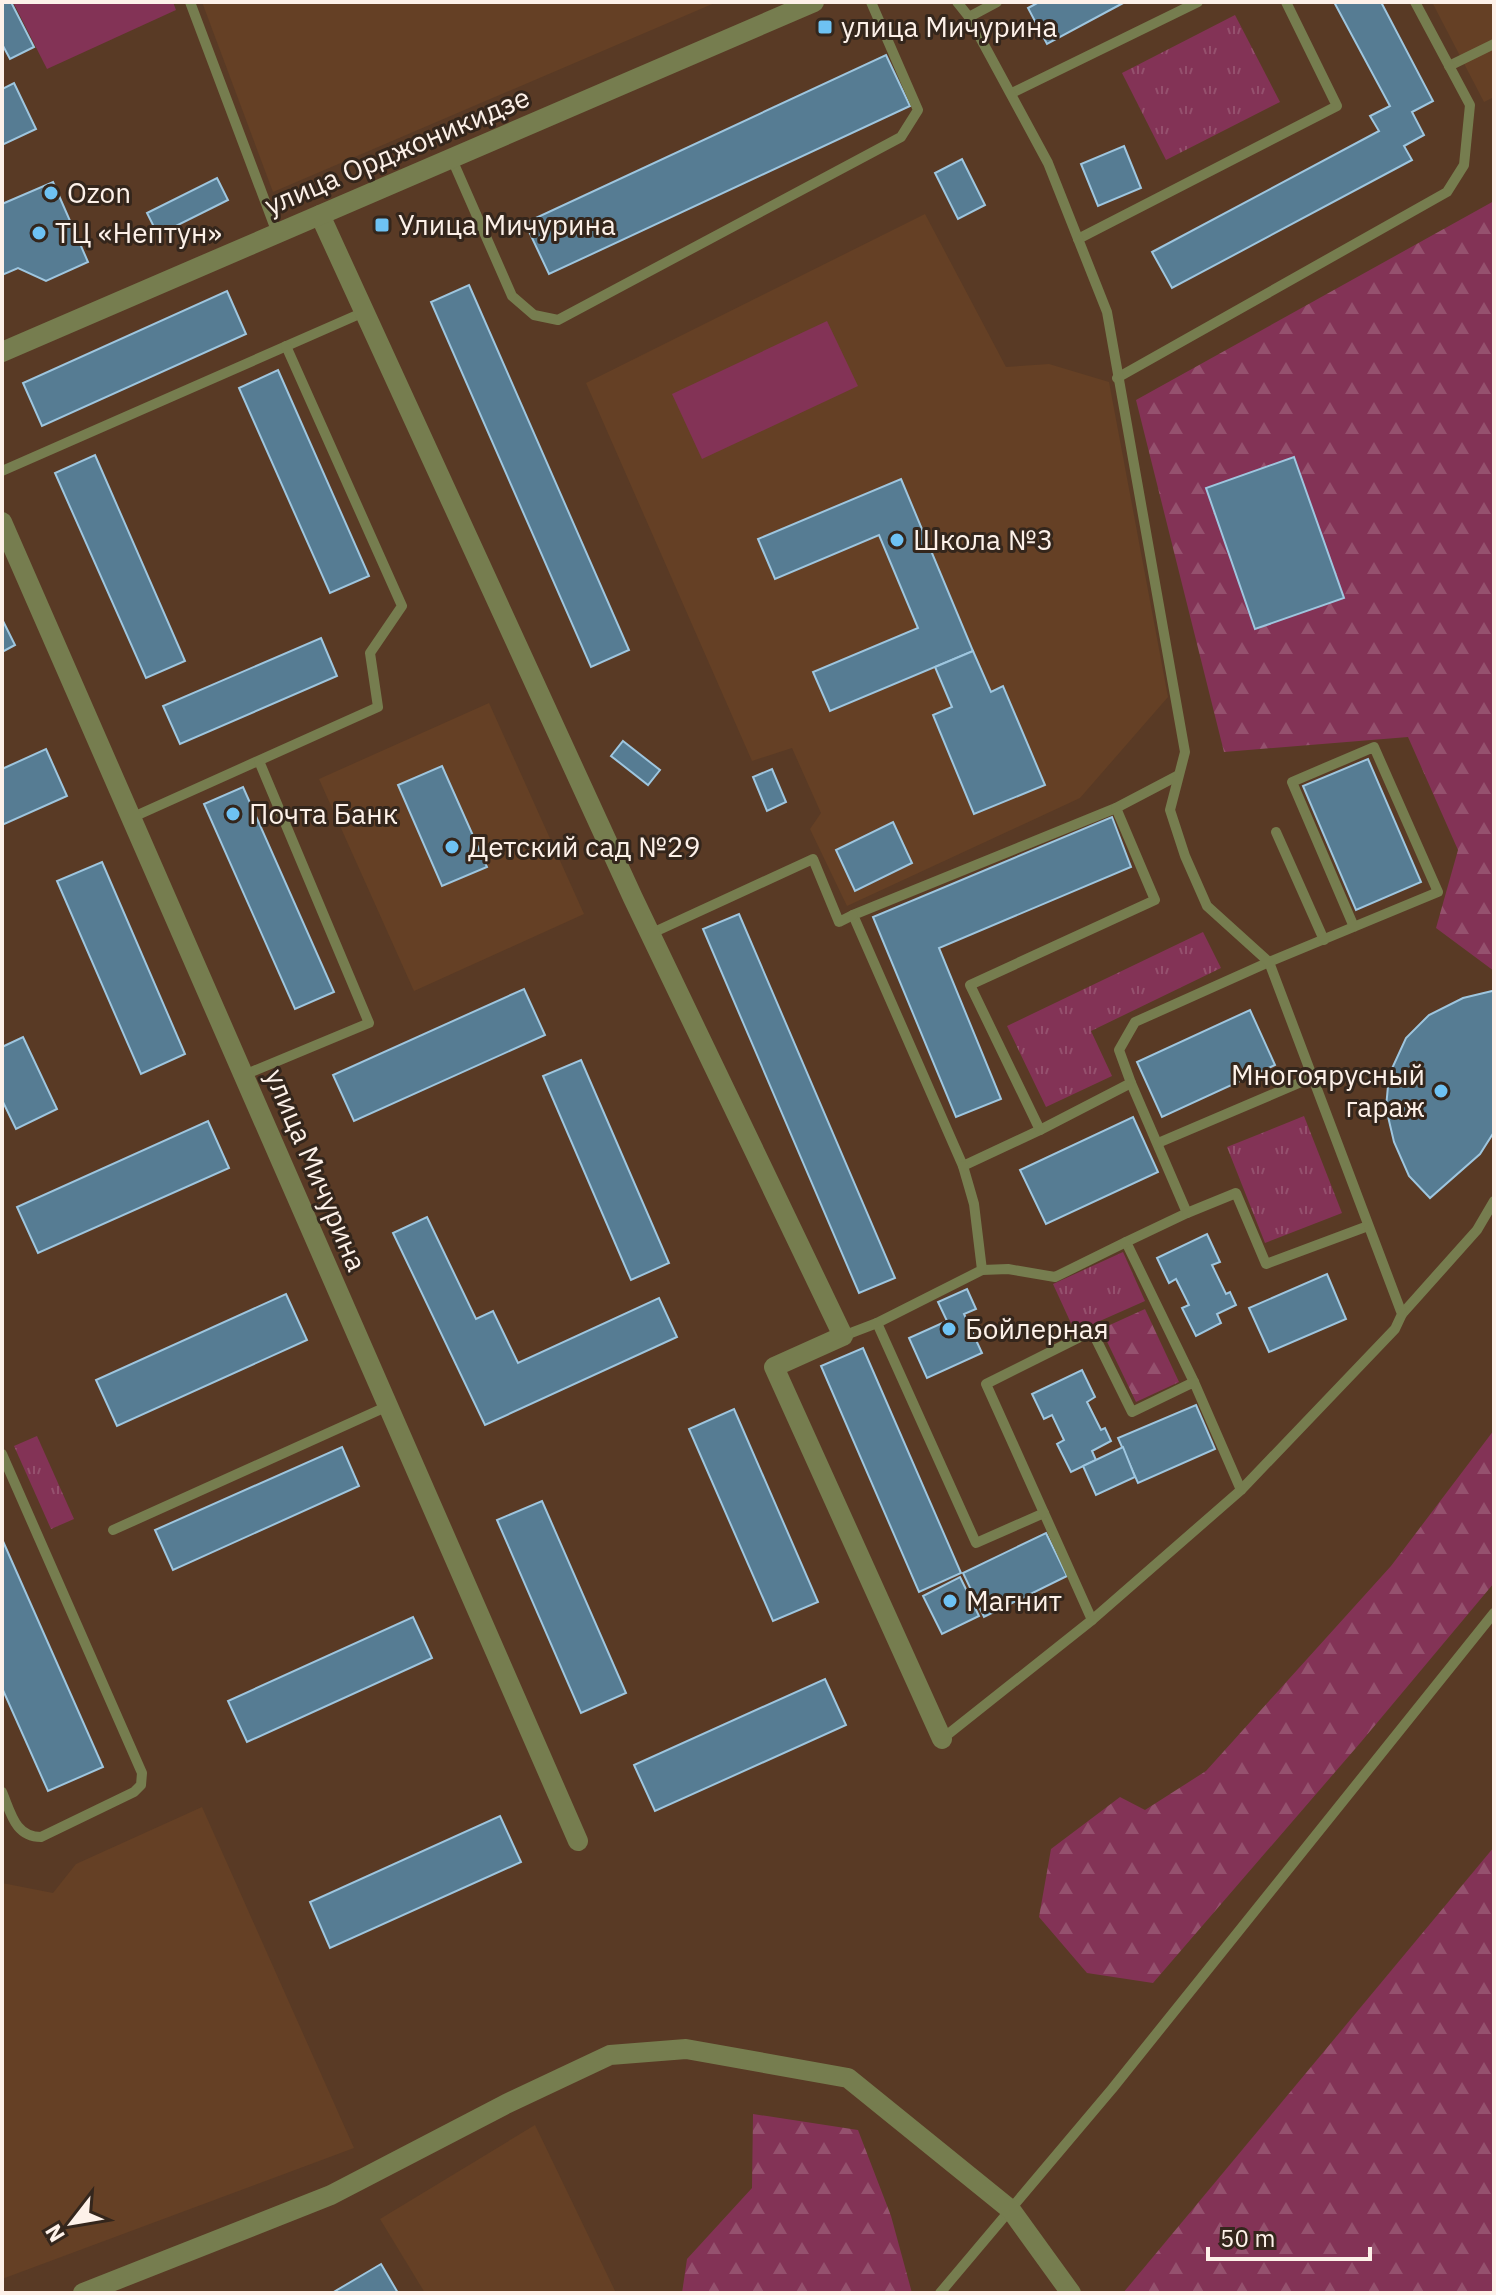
<svg xmlns="http://www.w3.org/2000/svg" width="1496" height="2295" font-family="'IBM Plex Sans',sans-serif">
<defs>
<pattern id="forest-firs" width="22" height="20" patternUnits="userSpaceOnUse" patternTransform="scale(2)"><rect width="22" height="20" fill="#833356"/><path d="M5 1l3.5 6h-7zM16 11l3.5 6h-7z" fill="#95516e"/></pattern>
<pattern id="park-tufts" width="24" height="20" patternUnits="userSpaceOnUse" patternTransform="scale(2)"><rect width="24" height="20" fill="#833356"/><path d="M3 7l-1-3M5 7V3M7 7l1-3M15 17l-1-3M17 17v-4M19 17l1-3" fill="none" stroke="#95516e"/></pattern>
</defs>
<rect width="100%" height="100%" fill="#593a25"/>
<g fill="#654025">
<path d="M 202,2 L 717,2 L 273,192 Z"/>
<path d="M 1432,2 L 1494,2 L 1494,97 L 1484,102 Z"/>
<path d="M 925,214 L 1006,367 L 1049,364 L 1109,382 L 1168,697 L 1080,798 L 847,906 L 810,829 L 821,813 L 792,748 L 752,761 L 586,383 Z"/>
<path d="M 489,703 L 584,914 L 414,991 L 319,779 Z"/>
<path d="M 202,1807 L 354,2148 L 2,2279 L 2,1883 L 53,1893 L 76,1864 Z"/>
<path d="M 535,2125 L 616,2293 L 425,2293 L 380,2219 Z"/>
</g>
<g fill="url(#forest-firs)">
<path d="M 1494,201 L 1494,971 L 1436,928 L 1458,850 L 1408,737 L 1224,752 L 1136,400 Z"/>
<path d="M 1145,1309 L 1179,1382 L 1136,1402 L 1101,1329 Z"/>
<path d="M 1494,1430 L 1494,1583 L 1361,1742 L 1153,1983 L 1087,1973 L 1039,1917 L 1051,1849 L 1120,1797 L 1145,1810 L 1206,1771 L 1391,1566 Z"/>
<path d="M 1494,1847 L 1494,2293 L 1123,2293 Z"/>
<path d="M 753,2114 L 858,2130 L 891,2216 L 912,2293 L 682,2293 L 687,2259 L 752,2188 Z"/>
</g>
<g fill="url(#park-tufts)">
<path d="M 1235,15 L 1280,102 L 1166,160 L 1122,73 Z"/>
<path d="M 1203,932 L 1221,968 L 1091,1031 L 1112,1076 L 1046,1107 L 1007,1026 Z"/>
<path d="M 1304,1116 L 1342,1213 L 1265,1243 L 1227,1147 Z"/>
<path d="M 1123,1252 L 1145,1301 L 1075,1332 L 1053,1284 Z"/>
<path d="M 37,1436 L 74,1519 L 51,1529 L 14,1446 Z"/>
</g>
<g fill="#833356">
<path d="M 13,2 L 173,2 L 176,10 L 47,69 Z"/>
<path d="M 827,321 L 858,386 L 702,459 L 672,394 Z"/>
</g>
<g fill="#567c93" stroke="#9ec6df" stroke-width="2">
<path d="M 2,2 L 11,2 L 34,47 L 10,59 L 2,44 Z"/>
<path d="M 1039,2 L 1125,2 L 1047,44 L 1028,8 Z"/>
<path d="M 1334,2 L 1381,2 L 1433,101 L 1412,112 L 1424,135 L 1404,146 L 1412,160 L 1172,288 L 1152,252 L 1379,131 L 1370,116 L 1390,106 Z"/>
<path d="M 886,55 L 910,106 L 549,274 L 525,223 Z"/>
<path d="M 14,83 L 36,129 L 2,145 L 2,89 Z"/>
<path d="M 1124,146 L 1141,188 L 1098,206 L 1081,164 Z"/>
<path d="M 962,159 L 985,205 L 958,219 L 935,173 Z"/>
<path d="M 217,178 L 228,200 L 158,235 L 147,213 Z"/>
<path d="M 53,182 L 88,262 L 46,281 L 18,268 L 2,275 L 2,204 Z"/>
<path d="M 469,285 L 629,650 L 591,667 L 431,302 Z"/>
<path d="M 227,291 L 246,334 L 42,426 L 23,383 Z"/>
<path d="M 278,370 L 369,576 L 330,593 L 239,388 Z"/>
<path d="M 95,455 L 185,661 L 146,678 L 55,473 Z"/>
<path d="M 1294,457 L 1344,598 L 1255,629 L 1206,488 Z"/>
<path d="M 901,479 L 973,651 L 830,711 L 813,672 L 918,628 L 879,535 L 775,579 L 758,539 Z"/>
<path d="M 2,619 L 15,645 L 2,652 Z"/>
<path d="M 321,638 L 337,676 L 180,744 L 163,706 Z"/>
<path d="M 973,651 L 991,692 L 1003,686 L 1045,785 L 974,814 L 933,715 L 952,707 L 935,667 Z"/>
<path d="M 623,741 L 660,770 L 648,785 L 611,756 Z"/>
<path d="M 46,749 L 67,796 L 2,825 L 2,769 Z"/>
<path d="M 1368,759 L 1421,882 L 1356,910 L 1303,786 Z"/>
<path d="M 442,766 L 487,867 L 442,886 L 398,785 Z"/>
<path d="M 772,769 L 786,802 L 767,811 L 753,777 Z"/>
<path d="M 243,787 L 334,992 L 295,1009 L 204,804 Z"/>
<path d="M 1112,817 L 1131,867 L 939,948 L 1001,1099 L 956,1117 L 873,917 Z"/>
<path d="M 893,822 L 912,863 L 855,891 L 836,850 Z"/>
<path d="M 102,862 L 185,1054 L 141,1074 L 57,881 Z"/>
<path d="M 739,914 L 895,1278 L 859,1293 L 703,929 Z"/>
<path d="M 524,989 L 545,1035 L 354,1121 L 333,1075 Z"/>
<path d="M 1492,991 L 1494,991 L 1494,1132 L 1480,1154 L 1430,1198 L 1409,1176 L 1394,1142 L 1386,1108 L 1389,1075 L 1406,1038 L 1429,1015 L 1463,998 Z"/>
<path d="M 1250,1010 L 1275,1065 L 1162,1117 L 1137,1062 Z"/>
<path d="M 23,1037 L 57,1109 L 16,1129 L 2,1100 L 2,1047 Z"/>
<path d="M 581,1060 L 669,1263 L 631,1280 L 543,1076 Z"/>
<path d="M 1133,1117 L 1158,1172 L 1046,1224 L 1020,1170 Z"/>
<path d="M 208,1121 L 229,1168 L 38,1253 L 17,1207 Z"/>
<path d="M 427,1217 L 476,1319 L 493,1311 L 518,1363 L 659,1298 L 677,1337 L 485,1425 L 393,1233 Z"/>
<path d="M 1207,1234 L 1220,1262 L 1212,1265 L 1226,1294 L 1230,1292 L 1236,1305 L 1217,1314 L 1221,1323 L 1196,1336 L 1182,1308 L 1189,1305 L 1176,1279 L 1169,1283 L 1157,1258 Z"/>
<path d="M 1327,1274 L 1346,1319 L 1269,1352 L 1249,1308 Z"/>
<path d="M 967,1289 L 976,1309 L 964,1314 L 982,1353 L 927,1378 L 909,1338 L 947,1321 L 938,1302 Z"/>
<path d="M 286,1294 L 307,1340 L 117,1426 L 96,1380 Z"/>
<path d="M 863,1348 L 961,1573 L 919,1592 L 821,1366 Z"/>
<path d="M 1082,1370 L 1095,1397 L 1087,1402 L 1101,1430 L 1105,1428 L 1111,1441 L 1092,1451 L 1096,1460 L 1071,1472 L 1057,1444 L 1064,1440 L 1052,1415 L 1044,1419 L 1032,1394 Z"/>
<path d="M 1196,1405 L 1215,1449 L 1138,1483 L 1118,1438 Z"/>
<path d="M 734,1409 L 818,1602 L 773,1621 L 689,1429 Z"/>
<path d="M 342,1447 L 359,1486 L 173,1570 L 155,1530 Z"/>
<path d="M 1123,1447 L 1135,1477 L 1096,1495 L 1083,1466 Z"/>
<path d="M 542,1501 L 626,1693 L 581,1713 L 497,1520 Z"/>
<path d="M 1046,1533 L 1067,1576 L 984,1617 L 963,1573 Z"/>
<path d="M 2,1539 L 103,1767 L 48,1791 L 2,1688 Z"/>
<path d="M 960,1577 L 979,1616 L 942,1634 L 923,1596 Z"/>
<path d="M 413,1617 L 432,1658 L 247,1742 L 228,1701 Z"/>
<path d="M 825,1679 L 846,1725 L 655,1811 L 634,1765 Z"/>
<path d="M 500,1816 L 521,1862 L 330,1948 L 310,1902 Z"/>
<path d="M 381,2264 L 398,2293 L 332,2293 Z"/>
</g>
<g fill="none" stroke-linecap="round" stroke-linejoin="round">
<g stroke="#767d4f" stroke-width="10">
<path d="M 190,2 L 277,233"/>
<path d="M 969,17 L 997,2"/>
<path d="M 1449,66 L 1494,44"/>
<path d="M 1012,93 L 1198,2"/>
<path d="M 451,157 L 512,296 L 534,315 L 558,320 L 901,137 L 918,110 L 871,2"/>
<path d="M 1078,239 L 1337,106 L 1286,2"/>
<path d="M 1117,378 L 1447,192 L 1464,165 L 1470,105 L 1415,2"/>
<path d="M 2,471 L 364,312"/>
<path d="M 1177,776 L 1116,808 L 853,915 L 963,1166 L 1040,1130 L 1131,1083 L 1119,1050 L 1135,1022 L 1269,962 L 1438,892 L 1374,747 L 1292,782 L 1354,927"/>
<path d="M 131,818 L 378,707 L 370,653 L 402,606 L 286,346"/>
<path d="M 1276,832 L 1324,940"/>
<path d="M 650,934 L 813,859 L 839,922 L 853,915"/>
<path d="M 244,1075 L 369,1023 L 259,761"/>
<path d="M 1131,1083 L 1187,1213 L 1126,1242 L 1194,1382"/>
<path d="M 1040,1130 L 970,985 L 1155,900 L 1116,808"/>
<path d="M 1158,1143 L 1313,1077"/>
<path d="M 1187,1213 L 1236,1193 L 1266,1264 L 1368,1226"/>
<path d="M 982,1270 L 1008,1269 L 1055,1277 L 1126,1242"/>
<path d="M 1402,1314 L 1477,1230 L 1494,1201"/>
<path d="M 877,1323 L 982,1270 L 974,1204 L 963,1166"/>
<path d="M 843,1336 L 877,1323 L 976,1543 L 1044,1513 L 1092,1620"/>
<path d="M 2,1454 L 142,1773 L 141,1785 L 134,1792 L 41,1837 C 15,1837 11,1813 2,1792"/>
<path d="M 1044,1513 L 986,1384 L 1092,1331 L 1132,1412 L 1194,1382 L 1241,1490"/>
<path d="M 113,1530 L 388,1406"/>
<path d="M 942,1739 L 1092,1620 L 1241,1490 L 1395,1329 L 1402,1314 L 1269,962 L 1207,906 L 1185,856 L 1170,810 L 1185,752 L 1107,312 L 1048,163 L 969,17 L 957,2"/>
<path d="M 940,2293 L 1112,2089 L 1494,1613"/>
</g>
<g stroke="#767d4f" stroke-width="20">
<path d="M 320,215 L 633,898 L 843,1336 L 774,1367 L 942,1739"/>
<path d="M 2,522 L 578,1841"/>
</g>
<g stroke="#767d4f" stroke-width="20">
<path d="M 2,352 L 814,2"/>
<path d="M 83,2293 L 331,2195 L 506,2104 L 610,2055 L 686,2049 L 848,2078 L 1011,2210 L 1071,2293"/>
</g>
</g>
<g fill="#6ec2f3" stroke="#34261c" stroke-width="3">
<rect x="817" y="19" width="16" height="16" rx="4"/>
<circle cx="51" cy="193" r="8"/>
<rect x="374" y="217" width="16" height="16" rx="4"/>
<circle cx="39" cy="233" r="8"/>
<circle cx="897" cy="540" r="8"/>
<circle cx="233" cy="814" r="8"/>
<circle cx="452" cy="847" r="8"/>
<circle cx="1441" cy="1091" r="8"/>
<circle cx="949" cy="1329" r="8"/>
<circle cx="950" cy="1601" r="8"/>
</g>
<g text-anchor="middle" stroke-width="6" stroke-linejoin="round" paint-order="stroke">
<g font-size="28" fill="#fdf1e9" stroke="#34261c" text-anchor="start">
<text x="841" y="37">улица Мичурина</text>
<text x="67" y="203">Ozon</text>
<text x="398" y="235">Улица Мичурина</text>
<text x="55" y="243">ТЦ «Нептун»</text>
<text x="913" y="550">Школа №3</text>
<text x="249" y="824">Почта Банк</text>
<text x="468" y="857">Детский сад №29</text>
<text x="1425" y="1085" text-anchor="end">Многоярусный<tspan x="1425" dy="32">гараж</tspan></text>
<text x="965" y="1339">Бойлерная</text>
<text x="966" y="1611">Магнит</text>
</g>
<g font-size="28" fill="#fdf1e9" stroke="#34261c">
<text transform="translate(397 151) rotate(-23)" y="10">улица Орджоникидзе</text>
<text transform="translate(316 1170) rotate(67)" y="10">улица Мичурина</text>
</g>
</g>
<rect width="1496" height="2295" fill="none" stroke="#fdf1e9" stroke-width="8"/>
<g transform="translate(72 2223) rotate(239)" stroke="#34261c" stroke-width="6" paint-order="stroke">
<path d="M0-6L14 30L0 20L-14 30Z" fill="#fdf1e9"/>
<text y="-12" font-size="22" font-weight="bold" text-anchor="middle" fill="#fdf1e9">N</text>
</g>
<path d="M1208 2247v12h162v-12" fill="none" stroke="#fdf1e9" stroke-width="4"/>
<text x="1220" y="2247" font-size="24" fill="#fdf1e9" stroke="#34261c" stroke-width="6" paint-order="stroke">50 m</text>
</svg>
